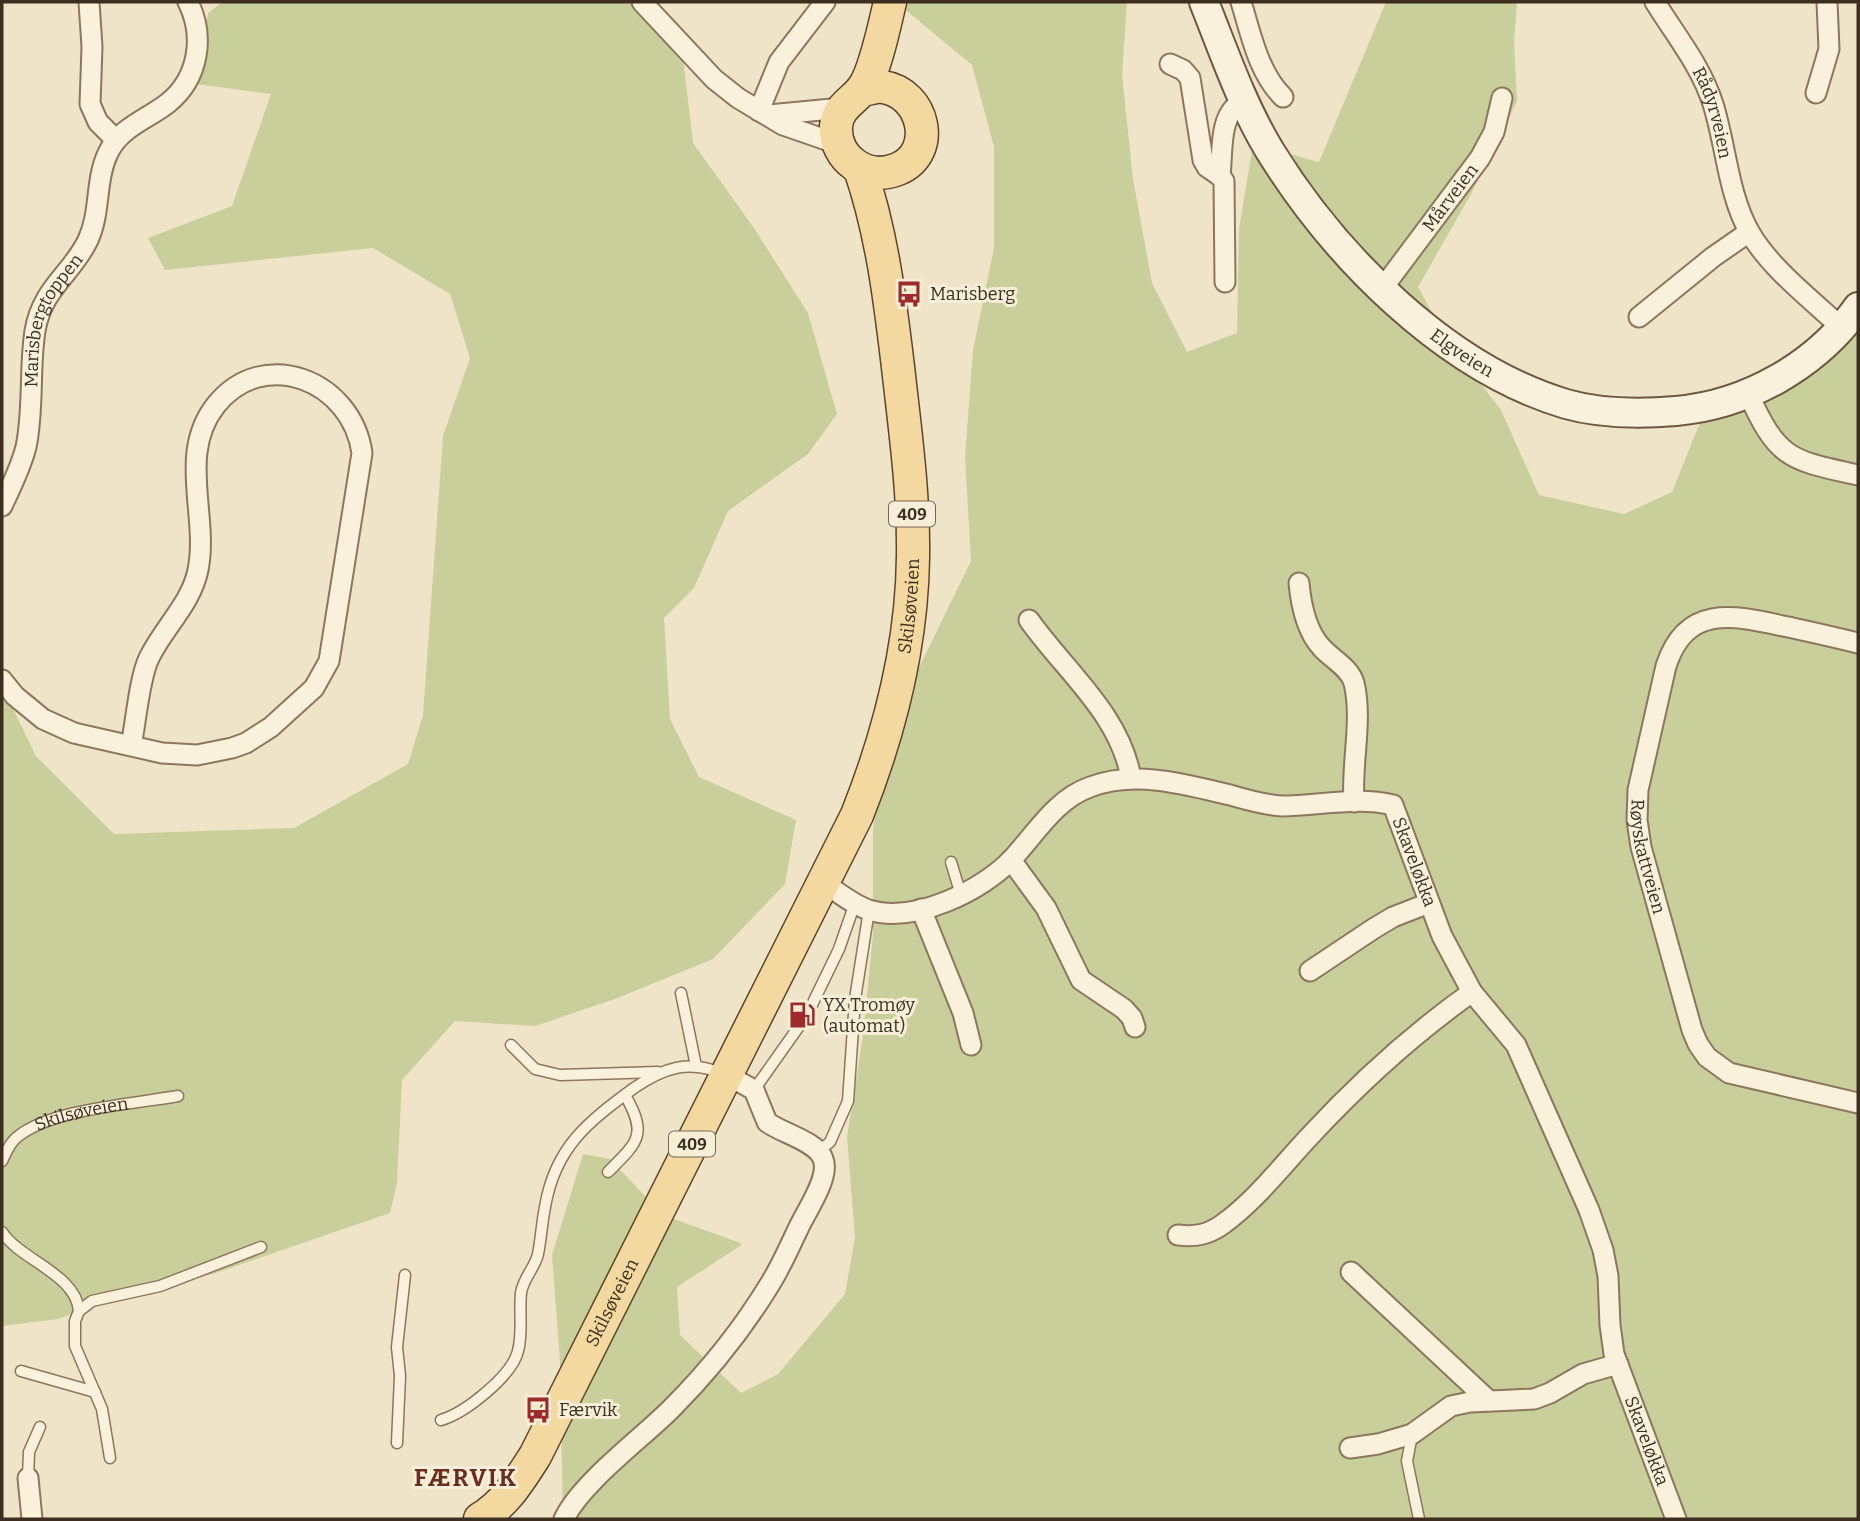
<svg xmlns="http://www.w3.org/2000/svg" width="1860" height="1521" font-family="Bitter,serif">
<rect width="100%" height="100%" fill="#f0e4c8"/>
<g fill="#c9cf9b">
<path d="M 222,2 L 657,2 L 681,41 L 693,143 L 754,228 L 808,313 L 837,414 L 808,454 L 728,511 L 694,588 L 664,618 L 670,719 L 699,777 L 796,820 L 785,884 L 713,959 L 615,999 L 535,1026 L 455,1021 L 402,1080 L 397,1183 L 390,1213 L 213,1274 L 128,1293 L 58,1319 L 2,1326 L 2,686 L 36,756 L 114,834 L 294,828 L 408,764 L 423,715 L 443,436 L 470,358 L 450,294 L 373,248 L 165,270 L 148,238 L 232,206 L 271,94 L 196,84 L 208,13 Z"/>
<path d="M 896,2 L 1127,2 L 1122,75 L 1133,179 L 1152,283 L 1187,352 L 1237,333 L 1239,229 L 1253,144 L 1319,162 L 1386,2 L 1517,2 L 1514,42 L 1517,101 L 1471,194 L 1418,287 L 1448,341 L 1501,410 L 1539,495 L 1624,514 L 1672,492 L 1701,420 L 1789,364 L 1858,299 L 1858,1519 L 563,1519 L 560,1362 L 552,1255 L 583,1154 L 610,1159 L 663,1215 L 743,1244 L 677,1287 L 680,1335 L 741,1393 L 778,1374 L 845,1294 L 855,1238 L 847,1137 L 863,1036 L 873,934 L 873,830 L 889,729 L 971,561 L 965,457 L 973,350 L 994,248 L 994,147 L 972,65 Z"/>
</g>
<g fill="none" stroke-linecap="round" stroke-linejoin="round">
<g stroke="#8d765c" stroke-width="13">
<g id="service">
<path d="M 951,862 L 961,895"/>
<path d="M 681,993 L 696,1066"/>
<path d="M 511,1045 L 535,1069 L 560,1075 L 658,1072"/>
<path d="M 754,1090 L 807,1015 L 839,949 L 855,903"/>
<path d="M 819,1151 L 830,1142 L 848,1101 L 855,999 L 869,910"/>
<path id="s1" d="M 2,1161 C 6,1153 9,1144 16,1138 C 49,1109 134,1104 178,1096"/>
<path d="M 608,1172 C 638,1142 648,1135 625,1095"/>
<path d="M 2,1232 C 20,1260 76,1274 79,1311"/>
<path d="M 21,1371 L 95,1392"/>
<path d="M 441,1420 C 465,1413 512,1376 518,1351 C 523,1333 519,1311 521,1293 C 523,1278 535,1268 538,1254 C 541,1239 542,1222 545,1207 C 555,1147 588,1122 634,1088 C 663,1068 689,1059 723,1074"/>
<path d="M 1412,1435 L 1407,1461 L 1419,1519"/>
<path d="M 397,1443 L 400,1376 L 397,1347 L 405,1275"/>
<path d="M 110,1458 L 102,1409 L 75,1346 L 75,1321 L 79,1311 L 92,1301 L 160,1286 L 261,1247"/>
<path d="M 28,1478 L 29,1452 L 40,1427"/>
</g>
</g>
<g stroke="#8d765c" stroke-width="23">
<g id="minor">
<path d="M 89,2 L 92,47 L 90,104 L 98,122 L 115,139"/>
<path d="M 642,2 L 714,79 L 738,98 L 783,125 L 838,144"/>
<path d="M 1241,2 C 1251,34 1258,72 1283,97"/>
<path id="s2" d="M 1655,2 C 1676,36 1701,66 1713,104 C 1726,145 1728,195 1750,233 C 1770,268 1813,301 1843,329"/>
<path d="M 1170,64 L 1183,70 L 1190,78 L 1203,160 L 1207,167 L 1220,176"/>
<path d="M 1816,93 L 1829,49 L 1827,2"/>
<path d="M 759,111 L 779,62 L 825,2"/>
<path d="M 769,115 L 842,108"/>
<path d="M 1225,282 L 1224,181 L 1220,176 C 1223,152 1218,112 1244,101"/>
<path id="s3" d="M 1382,289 L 1480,158 L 1494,132 L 1502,98"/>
<path d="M 1639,317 L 1713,257 L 1749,232"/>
<path d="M 1748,393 C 1778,460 1790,460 1858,475"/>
<path id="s4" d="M 2,506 C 11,487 21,467 26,447 C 34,409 29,369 35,331 C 42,288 72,274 88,240 C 101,212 95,180 108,153 C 120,127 148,119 168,103 C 199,78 205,36 188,2"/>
<path d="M 1299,583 C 1301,605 1306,631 1322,648 C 1332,659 1350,668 1354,683 C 1363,721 1351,763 1354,802"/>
<path d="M 1029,620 C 1065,671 1120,714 1131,778"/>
<path id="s5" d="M 1858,643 C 1833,637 1808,631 1783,626 C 1733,615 1686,604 1666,666 L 1638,790 L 1637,820 L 1641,847 L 1692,1030 L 1698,1044 L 1707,1057 L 1729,1073 L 1858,1103"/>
<path d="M 2,680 L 15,696 L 43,719 L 74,733 L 162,753 L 197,755 L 232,748 L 246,743 L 271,727 L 314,688 L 329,661 L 362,453 C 352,381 264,345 216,405 C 177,454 209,515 198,570 C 191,604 164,627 149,658 C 139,679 136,722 131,746"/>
<path d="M 1011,860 L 1046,908 L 1081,980 L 1124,1009 L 1132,1018 L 1135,1027"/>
<path id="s6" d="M 824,883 C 838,892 853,905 869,910 C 914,924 982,891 1013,858 C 1036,833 1056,799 1090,787 C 1136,770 1184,784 1230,795 C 1247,800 1265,805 1282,806 C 1318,806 1357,796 1393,805 L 1442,936 L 1472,992 L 1516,1045 L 1589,1210 L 1603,1250 L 1608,1276 L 1610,1325 L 1614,1354 L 1676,1519"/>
<path d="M 921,909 L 963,1013 L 971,1045"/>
<path d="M 1310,971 L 1373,929 L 1393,917 L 1429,903"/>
<path d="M 1178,1235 C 1195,1237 1208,1235 1223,1224 C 1256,1200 1281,1167 1309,1137 C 1358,1084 1413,1034 1472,992"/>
<path d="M 1351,1272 L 1489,1401"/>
<path d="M 1350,1448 L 1378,1444 L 1412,1434 L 1451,1406 L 1470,1402 L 1534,1399 L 1550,1393 L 1583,1374 L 1618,1364"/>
<path d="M 28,1478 L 32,1519"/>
<path d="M 564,1519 C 581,1483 641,1439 671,1409 C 709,1371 742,1330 770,1284 C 782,1265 791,1243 801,1223 C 809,1207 830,1176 823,1159 C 817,1141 781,1133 767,1122 L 754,1090 L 727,1075"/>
</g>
</g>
<g stroke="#6f573f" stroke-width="32">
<g id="secondary">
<path id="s7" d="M 1204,2 C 1224,52 1242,105 1270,151 C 1335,256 1445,368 1566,404 C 1601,414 1640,414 1676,411 C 1747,405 1817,365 1858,307"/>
</g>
</g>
<g stroke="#5b4430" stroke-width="35">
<g id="primary">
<path d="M 862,90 C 869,89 877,86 883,87 C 924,93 938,152 898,169 C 867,182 834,159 836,126 C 838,106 854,101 863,88 C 875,72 885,23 890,2"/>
<path id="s8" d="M 480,1519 C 505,1504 519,1481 535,1456 L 857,815 C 890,732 912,647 913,557 C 914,493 905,430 898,367 C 890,300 882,233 860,169"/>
</g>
</g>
<use href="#service" stroke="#faf1dc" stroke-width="10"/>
<use href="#minor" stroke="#faf1dc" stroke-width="19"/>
<use href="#secondary" stroke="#faf1dc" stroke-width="28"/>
<use href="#primary" stroke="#f3d9a0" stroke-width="32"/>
</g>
<defs>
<g id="bus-bare" transform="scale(2.1)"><path d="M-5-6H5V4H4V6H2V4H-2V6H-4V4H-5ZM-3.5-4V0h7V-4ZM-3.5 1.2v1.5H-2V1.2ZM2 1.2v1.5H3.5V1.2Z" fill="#9e2a2b" stroke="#f7eed8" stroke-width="2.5" paint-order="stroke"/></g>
<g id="fuel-bare" transform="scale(2.1)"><path d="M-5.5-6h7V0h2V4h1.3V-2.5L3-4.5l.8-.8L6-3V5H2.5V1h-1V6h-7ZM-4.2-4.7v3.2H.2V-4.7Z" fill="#9e2a2b" stroke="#f7eed8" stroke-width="2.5" paint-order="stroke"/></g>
</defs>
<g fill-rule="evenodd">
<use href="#bus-bare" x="909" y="294"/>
<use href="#fuel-bare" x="802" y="1015"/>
<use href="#bus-bare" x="538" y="1410"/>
</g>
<g text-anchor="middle" stroke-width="6" stroke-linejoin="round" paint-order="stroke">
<g fill="#f7eed8" stroke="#756857" stroke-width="2">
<rect x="889" y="501.5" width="46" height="25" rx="5"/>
<rect x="669" y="1131.5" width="46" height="25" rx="5"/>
</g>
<g font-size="16" font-weight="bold" fill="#3d2e20">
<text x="912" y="520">409</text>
<text x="692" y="1150">409</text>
</g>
<g font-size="18" fill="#3d2e20" stroke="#f7eed8">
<text dy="6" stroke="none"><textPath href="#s2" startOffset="126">Rådyrveien</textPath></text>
<text dy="6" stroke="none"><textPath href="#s3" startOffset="114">Mårveien</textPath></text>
<text dy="6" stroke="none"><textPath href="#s4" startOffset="196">Marisbergtoppen</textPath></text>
<text dy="6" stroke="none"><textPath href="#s7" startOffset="444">Elgveien</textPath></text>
<text dy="6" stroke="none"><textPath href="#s8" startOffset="1018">Skilsøveien</textPath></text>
<text dy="6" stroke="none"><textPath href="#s5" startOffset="413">Røyskattveien</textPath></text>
<text dy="6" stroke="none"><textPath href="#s6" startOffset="686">Skaveløkka</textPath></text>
<text dy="6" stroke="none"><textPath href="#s1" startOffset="98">Skilsøveien</textPath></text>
<text dy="6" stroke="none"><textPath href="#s8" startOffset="256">Skilsøveien</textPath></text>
<text dy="6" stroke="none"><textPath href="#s6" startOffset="1318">Skaveløkka</textPath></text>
</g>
<g font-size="18" fill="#3d2e20" stroke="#f7eed8" text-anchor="start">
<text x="930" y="300">Marisberg</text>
<text x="823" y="1011">YX Tromøy<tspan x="823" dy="21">(automat)</tspan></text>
<text x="559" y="1416">Færvik</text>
</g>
<g font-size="24" font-weight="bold" letter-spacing="2" fill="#6b2e1e" stroke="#f7eed8">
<text x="466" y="1486">FÆRVIK</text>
</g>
</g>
<rect width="1860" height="1521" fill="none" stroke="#3d2e20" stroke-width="7"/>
</svg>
